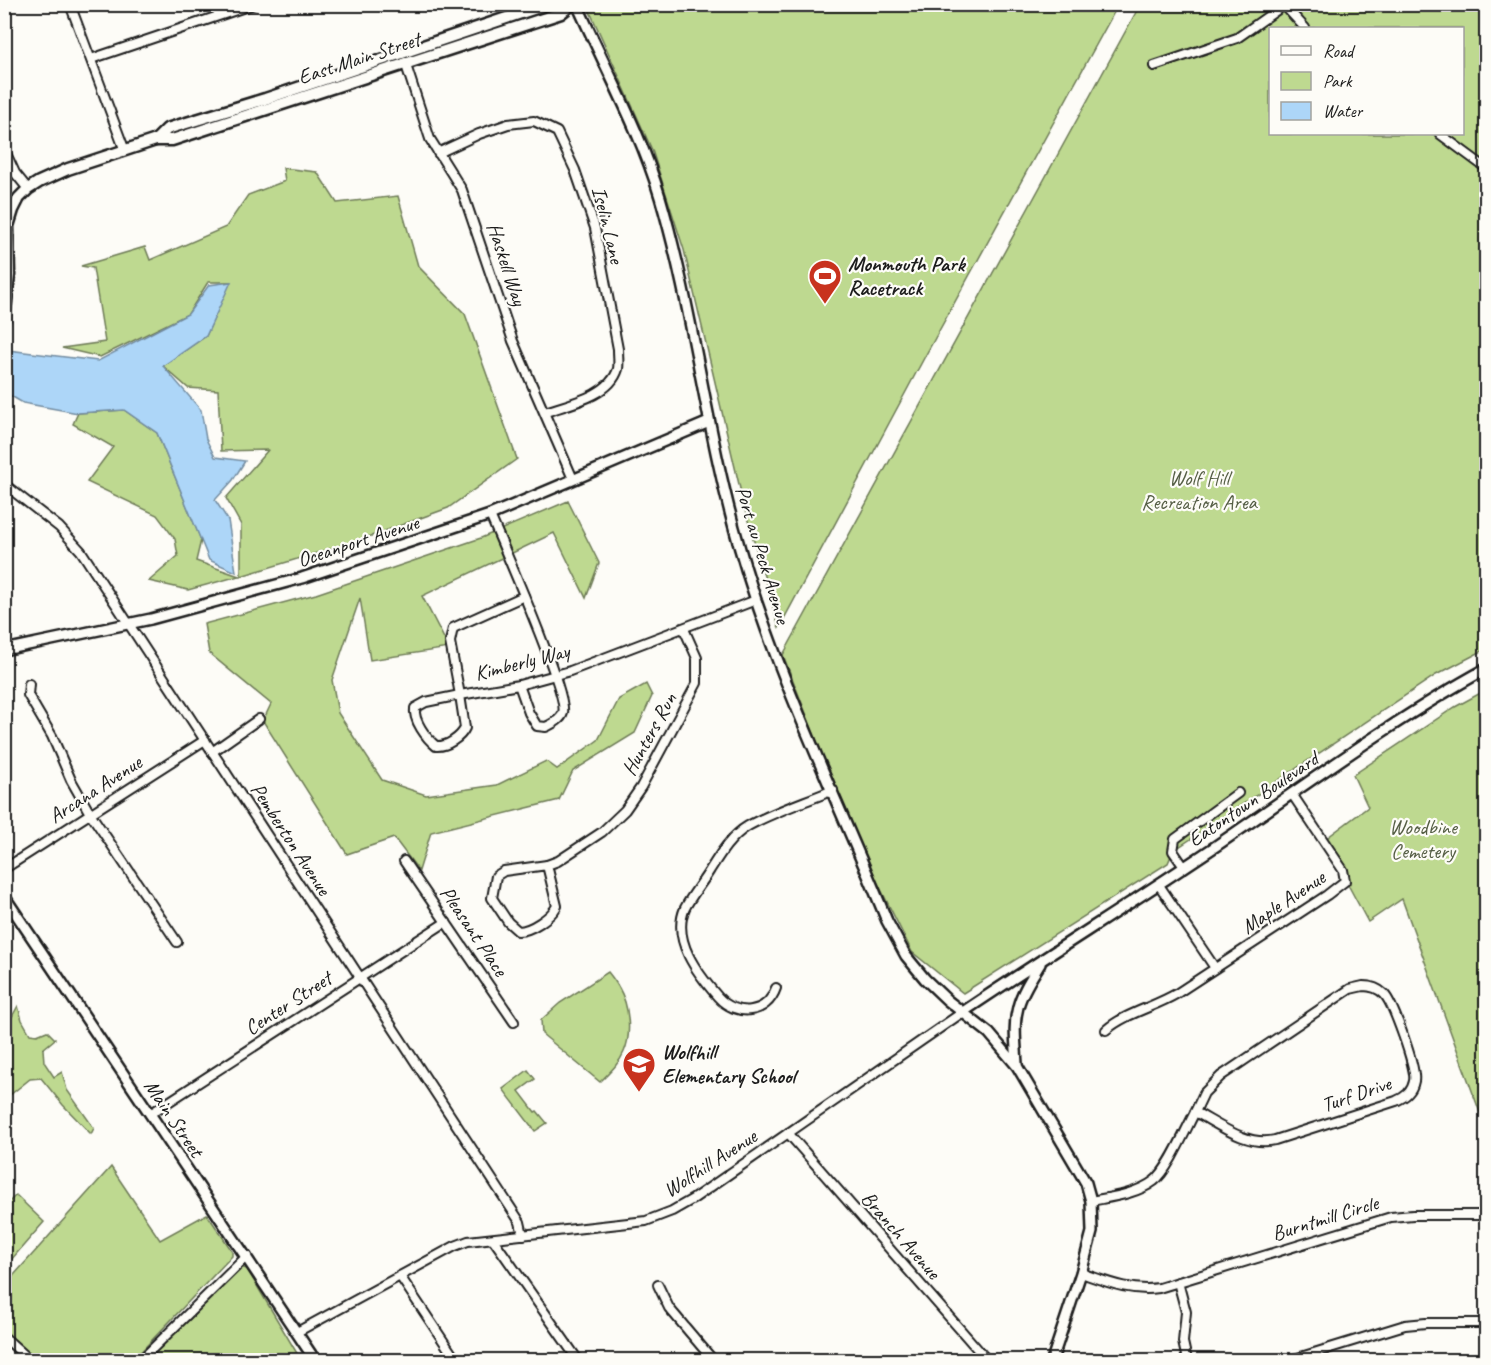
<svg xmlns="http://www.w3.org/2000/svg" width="1491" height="1365" font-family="Caveat,sans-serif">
<rect width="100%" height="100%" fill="#fdfcf7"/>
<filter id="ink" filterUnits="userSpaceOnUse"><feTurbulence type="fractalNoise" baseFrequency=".0167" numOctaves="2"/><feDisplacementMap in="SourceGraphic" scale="12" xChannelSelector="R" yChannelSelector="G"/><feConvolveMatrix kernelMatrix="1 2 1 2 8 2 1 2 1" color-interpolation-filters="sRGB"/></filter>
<g filter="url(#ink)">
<g fill="#bed990" stroke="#6d7a56" stroke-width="1.5" fill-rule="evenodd">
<path d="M 587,5 L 1118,5 L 923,360 L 779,628 L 745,510 L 684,250 L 652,150 Z"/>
<path d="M 1140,5 L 1486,5 L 1486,157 L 1480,164 L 1486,171 L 1486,649 L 1436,675 L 1173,851 L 1168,863 L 963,993 L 912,952 L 854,835 L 783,655 ZM 1270,28 L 1462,28 L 1462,134 L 1270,134 Z"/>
<path d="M 283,168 L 317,172 L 337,203 L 398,196 L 418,266 L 465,314 L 517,459 L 448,508 L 363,539 L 241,576 L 241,525 L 226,498 L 268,450 L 221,451 L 218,390 L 188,388 L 163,366 L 206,336 L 230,282 L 208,282 L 188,314 L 100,357 L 62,348 L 105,342 L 93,268 L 81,266 L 145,247 L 150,260 L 226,227 L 248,195 L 285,181 Z"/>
<path d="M 124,410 L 157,433 L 201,540 L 196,561 L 239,576 L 188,590 L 149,581 L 178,556 L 175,539 L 157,515 L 87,482 L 113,447 L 73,424 L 78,413 Z"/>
<path d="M 568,501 L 599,563 L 586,598 L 554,533 L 422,596 L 449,648 L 370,660 L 360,598 L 332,680 L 338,713 L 382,780 L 426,795 L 497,785 L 546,761 L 557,769 L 598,740 L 619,699 L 646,684 L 652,696 L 635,733 L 573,771 L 559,800 L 431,832 L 419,871 L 394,838 L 347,854 L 263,721 L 271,704 L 209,653 L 204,624 L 316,594 L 481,538 Z"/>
<path d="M 1486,690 L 1486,1129 L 1402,899 L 1368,922 L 1324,840 L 1368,807 L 1353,775 L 1455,707 Z"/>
<path d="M 608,972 C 612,977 616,982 619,988 C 629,1005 632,1034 624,1052 C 619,1064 609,1073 600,1082 L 542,1034 L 541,1020 L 560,1003 Z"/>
<path d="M 18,1006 L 22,1020 L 30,1034 L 37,1035 L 47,1031 L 55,1039 L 43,1049 L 44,1062 L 54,1077 L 62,1072 L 67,1090 L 94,1128 L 91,1134 L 63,1105 L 41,1078 L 30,1079 L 5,1099 L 5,1029 Z"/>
<path d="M 528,1070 L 535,1079 L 519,1091 L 535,1112 L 537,1111 L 547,1123 L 535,1131 L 503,1089 Z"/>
<path d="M 111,1167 L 160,1240 L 207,1214 L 232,1251 L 232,1256 L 133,1360 L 37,1360 L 5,1331 L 5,1285 Z"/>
<path d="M 16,1195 L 44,1222 L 11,1260 L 5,1254 L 5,1206 Z"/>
<path d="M 240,1267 L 247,1269 L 301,1360 L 147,1360 Z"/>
</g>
<path fill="#add6f8" stroke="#738ca0" stroke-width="1.5" d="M 231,282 L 206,336 L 163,366 L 201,410 L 206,439 L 215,457 L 245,461 L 233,480 L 215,500 L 228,520 L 236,572 L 209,560 L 157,433 L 124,410 L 78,413 L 23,403 L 4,392 L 5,347 L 8,350 L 98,361 L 188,314 L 209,285 Z"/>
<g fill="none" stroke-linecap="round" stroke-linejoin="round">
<g stroke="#1c1c1c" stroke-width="12">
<g id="minor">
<path d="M 1283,4 L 1305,28"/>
<path d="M 71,7 L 125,151"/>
<path d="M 91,59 L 254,4"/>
<path d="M 405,62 L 430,139 L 462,190 L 513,341 L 573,479"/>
<path d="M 1154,66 L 1237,38 L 1284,5"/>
<path d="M 1440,134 L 1486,168"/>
<path d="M 4,149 L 15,173 L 28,189"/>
<path d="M 438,153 L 479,134 L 508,124 L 534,121 L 557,132 L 575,170 L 595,228 L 618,349 C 618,355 619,363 618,369 C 610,396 569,404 545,412"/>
<path d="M 4,484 L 59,527 L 81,551 L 520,1222 L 523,1235"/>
<path d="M 490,515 C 501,541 569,695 563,713 C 561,720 552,724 546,727 L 537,726 L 529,713 L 519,685"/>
<path d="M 524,596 L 453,628 L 450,642 L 460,695 L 519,685 L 570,671 L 756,600"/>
<path d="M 29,684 L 28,695 L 52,736 L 71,780 L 88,810 L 177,942"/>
<path d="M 460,695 L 465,728 C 461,737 447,747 436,746 C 426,738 413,720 415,708 L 426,702 Z"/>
<path d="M 212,752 L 259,719"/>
<path d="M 404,861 L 514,1022"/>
<path d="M 547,865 L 558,861 L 602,832 L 625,810 L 641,787 L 697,683 L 697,658 L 684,629"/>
<path d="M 547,865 L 557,906 C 551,917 531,931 518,931 L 508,922 L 492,898 L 496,876 L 504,871 Z"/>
<path d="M 1184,867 L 1173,851 L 1175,839 L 1238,793"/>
<path d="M 4,869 L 205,740"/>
<path d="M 1159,885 L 1215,968"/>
<path d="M 1363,986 C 1371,986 1378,988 1384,994 C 1393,1003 1417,1069 1414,1081 C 1412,1092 1405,1097 1396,1101 L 1275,1140 C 1247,1147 1218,1124 1195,1112 L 1204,1093 L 1221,1076 L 1350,989 Z"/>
<path d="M 776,988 C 767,1015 736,1017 718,997 C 698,974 671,940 685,908 C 692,895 702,883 710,870 C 720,854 731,836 748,826 C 775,811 805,802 833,790"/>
<path d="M 1106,1030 C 1126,1013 1154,1007 1176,994 L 1327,895 L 1345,881 L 1343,870 L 1292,794"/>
<path d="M 150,1114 L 446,922"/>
<path d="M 788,1133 L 987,1360"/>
<path d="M 1091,1201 C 1111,1197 1137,1194 1154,1181 C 1168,1171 1186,1129 1195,1112"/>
<path d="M 493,1239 L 578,1360"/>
<path d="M 1081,1273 C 1107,1282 1131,1292 1159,1288 L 1391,1217 L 1413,1215 L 1486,1215"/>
<path d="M 400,1276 L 456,1360"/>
<path d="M 1178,1282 L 1186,1312 L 1183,1342 L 1187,1360"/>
<path d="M 658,1285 L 669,1308 L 713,1360"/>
<path d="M 297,1332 L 455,1246 L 468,1241 L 646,1221 L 672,1211 L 693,1199 L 963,1012"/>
<path d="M 4,1337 L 30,1360"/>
<path d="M 141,1360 L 247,1256"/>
<path d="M 1291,1360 L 1405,1325 L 1426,1323 L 1486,1323"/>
</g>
</g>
<g stroke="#1c1c1c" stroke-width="14">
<g id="tertiary">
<path d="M 577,4 C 605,68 640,130 660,197 C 694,312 706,433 740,549 C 776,675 837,798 887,921 L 906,956 L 925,979 L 947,1000 L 989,1033 L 1017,1066 L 1086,1183 L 1091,1201 L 1092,1232 L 1081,1273 L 1052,1360"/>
<path d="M 4,650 L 151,619 L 302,578 L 490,515 L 709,422"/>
<path d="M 4,896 L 315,1360"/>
<path d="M 963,1012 C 1046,956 1130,904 1213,848 C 1303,787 1391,721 1486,669"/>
<path d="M 1017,1064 C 1016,1046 1013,1025 1018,1007 C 1022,991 1032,977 1040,964"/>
</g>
</g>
<g stroke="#1c1c1c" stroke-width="15">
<g id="secondary">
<path d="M 156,140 L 167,129 L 265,99 L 548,4"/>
<path d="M 4,320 L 9,275 L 8,226 L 13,210 L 19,198 L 28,189 L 39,182 L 68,169 L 156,140 L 172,140 L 561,13 L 572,4"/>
</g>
</g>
<use href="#minor" stroke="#fdfcf7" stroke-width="8"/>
<use href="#tertiary" stroke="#fdfcf7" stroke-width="9"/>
<use href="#secondary" stroke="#fdfcf7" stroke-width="10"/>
</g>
</g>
<defs>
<g id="stadium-pin" transform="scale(1.725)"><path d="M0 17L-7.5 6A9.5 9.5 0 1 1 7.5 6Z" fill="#c8321e" stroke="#fdfcf7"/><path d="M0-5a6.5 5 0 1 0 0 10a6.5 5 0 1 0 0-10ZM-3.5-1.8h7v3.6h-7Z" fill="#fff"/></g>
<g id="school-pin" transform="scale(1.725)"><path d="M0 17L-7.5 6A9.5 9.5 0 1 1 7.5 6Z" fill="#c8321e" stroke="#fdfcf7"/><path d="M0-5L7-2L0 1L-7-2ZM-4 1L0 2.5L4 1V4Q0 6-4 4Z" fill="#fff"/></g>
</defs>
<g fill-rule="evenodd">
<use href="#stadium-pin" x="825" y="276"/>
<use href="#school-pin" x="639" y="1064"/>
</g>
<g text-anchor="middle" stroke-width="4.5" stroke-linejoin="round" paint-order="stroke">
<g font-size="21" fill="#1c1c1c" stroke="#fdfcf7">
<text transform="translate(359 58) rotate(-18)" y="7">East Main Street</text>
<text transform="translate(608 225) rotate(76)" y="7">Iselin Lane</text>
<text transform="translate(507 264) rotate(72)" y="7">Haskell Way</text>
<text transform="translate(358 541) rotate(-18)" y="7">Oceanport Avenue</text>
<text transform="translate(763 555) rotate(73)" y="7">Port au Peck Avenue</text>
<text transform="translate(522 662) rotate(-14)" y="7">Kimberly Way</text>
<text transform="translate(649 734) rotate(-61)" y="7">Hunters Run</text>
<text transform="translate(95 789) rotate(-33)" y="7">Arcana Avenue</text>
<text transform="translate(1253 799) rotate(-34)" y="7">Eatontown Boulevard</text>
<text transform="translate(291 839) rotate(57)" y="7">Pemberton Avenue</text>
<text transform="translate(1283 902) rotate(-34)" y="7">Maple Avenue</text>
<text transform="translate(474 931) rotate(56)" y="7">Pleasant Place</text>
<text transform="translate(288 1003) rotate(-33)" y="7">Center Street</text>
<text transform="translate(1356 1094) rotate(-19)" y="7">Turf Drive</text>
<text transform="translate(174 1118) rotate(56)" y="7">Main Street</text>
<text transform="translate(710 1163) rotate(-33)" y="7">Wolfhill Avenue</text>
<text transform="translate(1325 1218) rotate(-17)" y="7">Burntmill Circle</text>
<text transform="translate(901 1235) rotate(49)" y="7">Branch Avenue</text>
</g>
<g font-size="21" font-weight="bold" fill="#1c1c1c" stroke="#fdfcf7" text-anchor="start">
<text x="848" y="271">Monmouth Park<tspan x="848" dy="24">Racetrack</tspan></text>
<text x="662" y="1059">Wolfhill<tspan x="662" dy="24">Elementary School</tspan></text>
</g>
<g font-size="21" fill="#555e45" stroke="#fdfcf7">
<text x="1199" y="485">Wolf Hill<tspan x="1199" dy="24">Recreation Area</tspan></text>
<text x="1423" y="834">Woodbine<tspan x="1423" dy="24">Cemetery</tspan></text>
</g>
</g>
<rect width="1491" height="1365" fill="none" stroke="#fdfcf7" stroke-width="24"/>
<rect x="12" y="12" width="1467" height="1341" fill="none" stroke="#1c1c1c" stroke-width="2" filter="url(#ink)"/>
<rect x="1269" y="27" width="195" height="108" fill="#fdfcf7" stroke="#a3a29f" stroke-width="1.5"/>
<rect x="1281" y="46" width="30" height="9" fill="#fdfcf7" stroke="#a3a29f" stroke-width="1.5"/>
<text x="1323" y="57" font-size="18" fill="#1c1c1c">Road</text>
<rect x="1281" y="72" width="30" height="18" fill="#bed990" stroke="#a3a29f" stroke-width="1.5"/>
<text x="1323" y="87" font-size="18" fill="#1c1c1c">Park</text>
<rect x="1281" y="102" width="30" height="18" fill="#add6f8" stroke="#a3a29f" stroke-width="1.5"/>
<text x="1323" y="117" font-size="18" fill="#1c1c1c">Water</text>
</svg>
